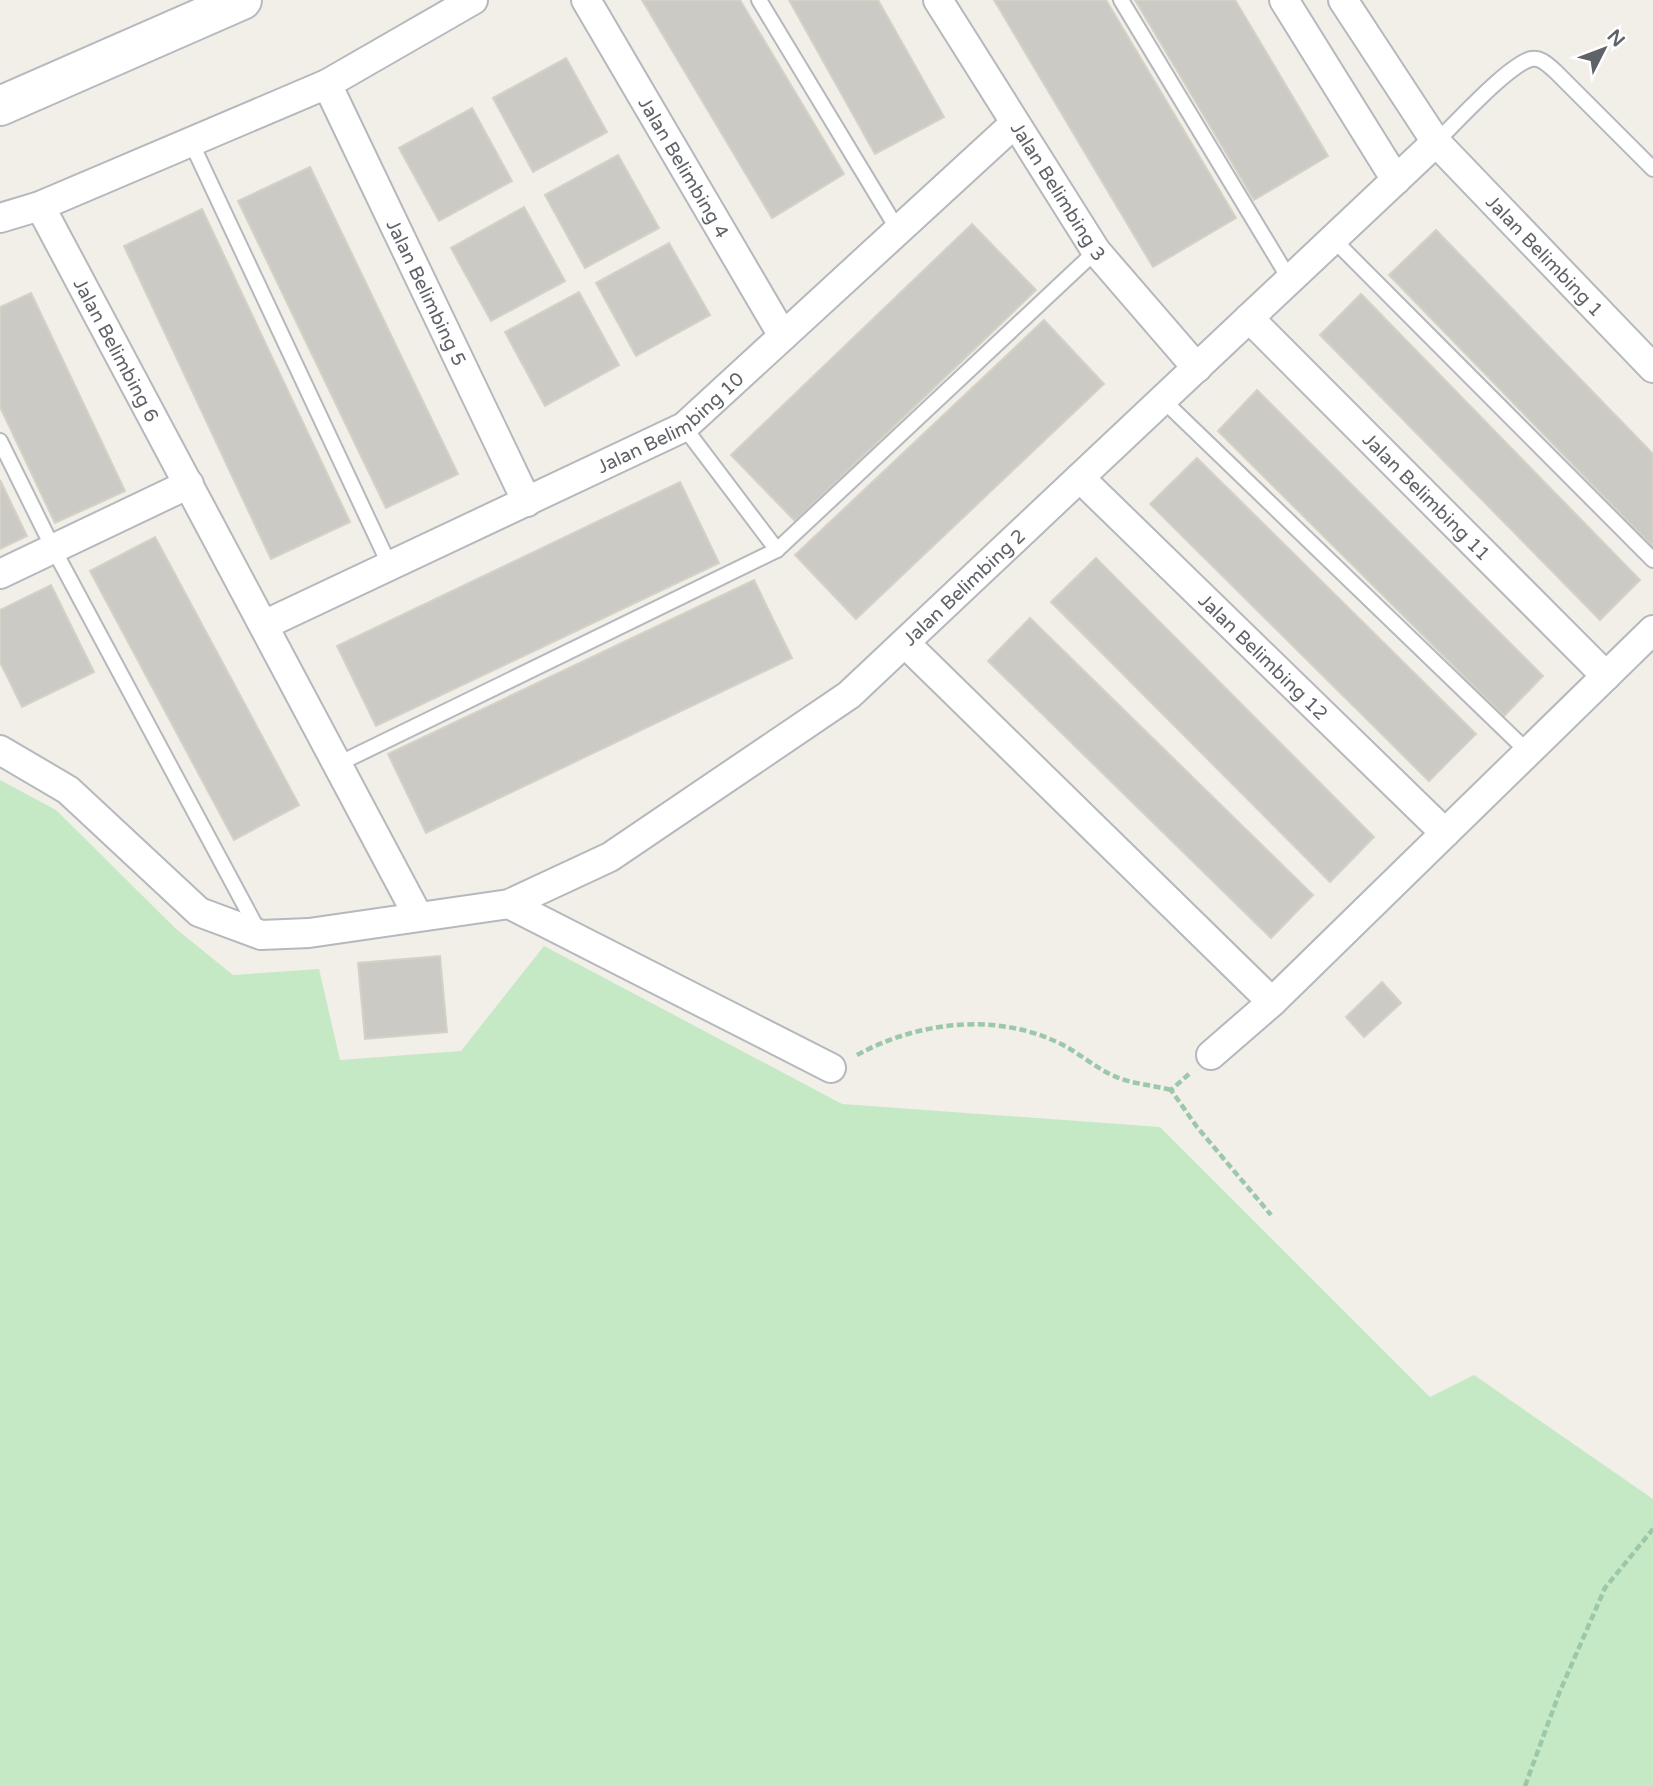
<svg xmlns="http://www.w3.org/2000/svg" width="1653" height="1786" font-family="'Varela Round',sans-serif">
<rect width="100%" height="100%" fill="#f1efe8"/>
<path fill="#c5e8c5" d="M 0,780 L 56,810 L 175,928 L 233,975 L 319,969 L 340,1060 L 461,1051 L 544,946 L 842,1104 L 1160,1127 L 1430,1397 L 1474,1375 L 1653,1499 L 1653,1786 L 0,1786 Z"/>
<g fill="#cccac5" stroke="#d6d1c6" stroke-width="2">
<path d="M 642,0 L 740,0 L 844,174 L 772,218 Z"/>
<path d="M 789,0 L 878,0 L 944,117 L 875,154 Z"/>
<path d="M 994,0 L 1106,0 L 1236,218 L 1153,267 Z"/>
<path d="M 1135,0 L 1235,0 L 1328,156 L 1254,200 Z"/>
<path d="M 566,58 L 607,132 L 533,172 L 493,98 Z"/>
<path d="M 472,108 L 512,181 L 439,221 L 399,148 Z"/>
<path d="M 618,155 L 659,228 L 585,268 L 545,195 Z"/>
<path d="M 310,167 L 458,474 L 386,508 L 238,201 Z"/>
<path d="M 524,207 L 565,281 L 491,321 L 451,248 Z"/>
<path d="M 202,209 L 350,522 L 271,559 L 124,246 Z"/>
<path d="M 972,224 L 1036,290 L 795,521 L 731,455 Z"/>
<path d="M 1436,230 L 1653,454 L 1653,547 L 1389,275 Z"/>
<path d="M 669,243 L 710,315 L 636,356 L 596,283 Z"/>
<path d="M 579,292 L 619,365 L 545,406 L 505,332 Z"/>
<path d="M 31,293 L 125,491 L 55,523 L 0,407 L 0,307 Z"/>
<path d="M 1361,294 L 1640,580 L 1600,620 L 1320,335 Z"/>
<path d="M 1044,320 L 1104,384 L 856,619 L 795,555 Z"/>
<path d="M 1257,390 L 1543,676 L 1504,716 L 1218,431 Z"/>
<path d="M 1197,458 L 1476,734 L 1429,781 L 1150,504 Z"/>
<path d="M 0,480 L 27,536 L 0,549 Z"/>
<path d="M 680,482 L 719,563 L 376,726 L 337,646 Z"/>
<path d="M 155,537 L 299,805 L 234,840 L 90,571 Z"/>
<path d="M 1096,558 L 1374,837 L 1330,882 L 1051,602 Z"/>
<path d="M 754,580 L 792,658 L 426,833 L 388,754 Z"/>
<path d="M 51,585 L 94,672 L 22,707 L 0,662 L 0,610 Z"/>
<path d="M 1030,618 L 1313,895 L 1271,938 L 988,661 Z"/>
<path d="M 440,956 L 447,1032 L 365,1039 L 358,963 Z"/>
<path d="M 1382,982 L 1401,1003 L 1364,1037 L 1346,1017 Z"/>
</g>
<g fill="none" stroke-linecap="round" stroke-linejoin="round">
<g stroke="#b5b8bc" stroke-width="18">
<g id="lane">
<path d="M 759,0 L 898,230"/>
<path d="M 1121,0 L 1290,280"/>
<path d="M 191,142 L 390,566"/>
<path d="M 1436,142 C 1455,124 1508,65 1531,59 C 1541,57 1548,65 1555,71 L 1653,169"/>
<path d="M 1333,239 L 1653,560"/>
<path d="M 1163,400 L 1528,752"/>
<path d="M 684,427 L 777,550"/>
<path d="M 0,441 L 53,548 L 259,932"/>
<path d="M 338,764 L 777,550 L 1096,251"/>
</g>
</g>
<g stroke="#b5b8bc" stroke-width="32">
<g id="street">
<path id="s1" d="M 586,0 L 783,336"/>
<path id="s2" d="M 938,0 L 1096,251 L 1197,368"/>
<path d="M 1284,0 L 1396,180"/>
<path id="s3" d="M 1343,0 L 1436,142 L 1653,368"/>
<path id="s4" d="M 327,84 L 527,502"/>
<path id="s5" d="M 40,206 L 418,916"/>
<path d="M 0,218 L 40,206 L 327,84 L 473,0"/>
<path id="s6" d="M 1249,318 L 1606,676"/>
<path id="s7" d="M 1080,478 L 1445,833"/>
<path d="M 0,574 L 189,484"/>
<path id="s8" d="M 264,625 L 684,427 L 1014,124"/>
<path d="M 905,643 L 1272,1002"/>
<path id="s9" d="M 0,750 L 68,790 L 199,912 L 261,935 L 309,933 L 509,904 L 610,857 L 849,695 L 1436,142"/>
<path d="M 509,904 L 831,1068"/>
<path d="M 1211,1055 L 1272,1002 L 1653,630"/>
</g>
</g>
<g stroke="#b6babf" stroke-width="42">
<path id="secondary" d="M 0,106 L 242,0"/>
</g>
<g stroke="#9cc7a9" stroke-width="4.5" stroke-dasharray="7 3.5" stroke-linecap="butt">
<path d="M 857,1055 C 917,1022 995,1012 1059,1043 C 1078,1052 1094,1067 1114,1076 C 1131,1084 1153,1085 1171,1090"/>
<path d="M 1189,1074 L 1171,1090 L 1197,1127 L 1271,1215"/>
<path d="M 1525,1786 L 1560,1691 L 1605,1588 L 1653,1529"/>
</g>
<use href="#lane" stroke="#fff" stroke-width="14"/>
<use href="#street" stroke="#fff" stroke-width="28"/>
<use href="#secondary" stroke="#fff" stroke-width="38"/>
</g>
<g text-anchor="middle" stroke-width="5" stroke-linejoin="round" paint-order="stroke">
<g font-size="19" fill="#5f6368" stroke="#fff">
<text dy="7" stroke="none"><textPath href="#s1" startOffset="194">Jalan Belimbing 4</textPath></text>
<text dy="7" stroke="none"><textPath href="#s2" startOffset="226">Jalan Belimbing 3</textPath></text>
<text dy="7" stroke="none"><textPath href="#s3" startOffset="327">Jalan Belimbing 1</textPath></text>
<text dy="7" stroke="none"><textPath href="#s4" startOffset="231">Jalan Belimbing 5</textPath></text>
<text dy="7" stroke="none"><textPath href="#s5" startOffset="163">Jalan Belimbing 6</textPath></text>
<text dy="7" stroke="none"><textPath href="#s8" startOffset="455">Jalan Belimbing 10</textPath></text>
<text dy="7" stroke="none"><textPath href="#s6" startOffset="252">Jalan Belimbing 11</textPath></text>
<text dy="7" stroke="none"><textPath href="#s9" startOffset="1132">Jalan Belimbing 2</textPath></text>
<text dy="7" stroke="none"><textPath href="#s7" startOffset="256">Jalan Belimbing 12</textPath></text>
</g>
</g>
<g transform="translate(1604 49) rotate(48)" stroke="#ffffff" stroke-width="5" paint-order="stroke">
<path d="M0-5L12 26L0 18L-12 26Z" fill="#5f6368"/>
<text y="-10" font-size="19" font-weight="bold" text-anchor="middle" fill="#5f6368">N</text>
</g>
</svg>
